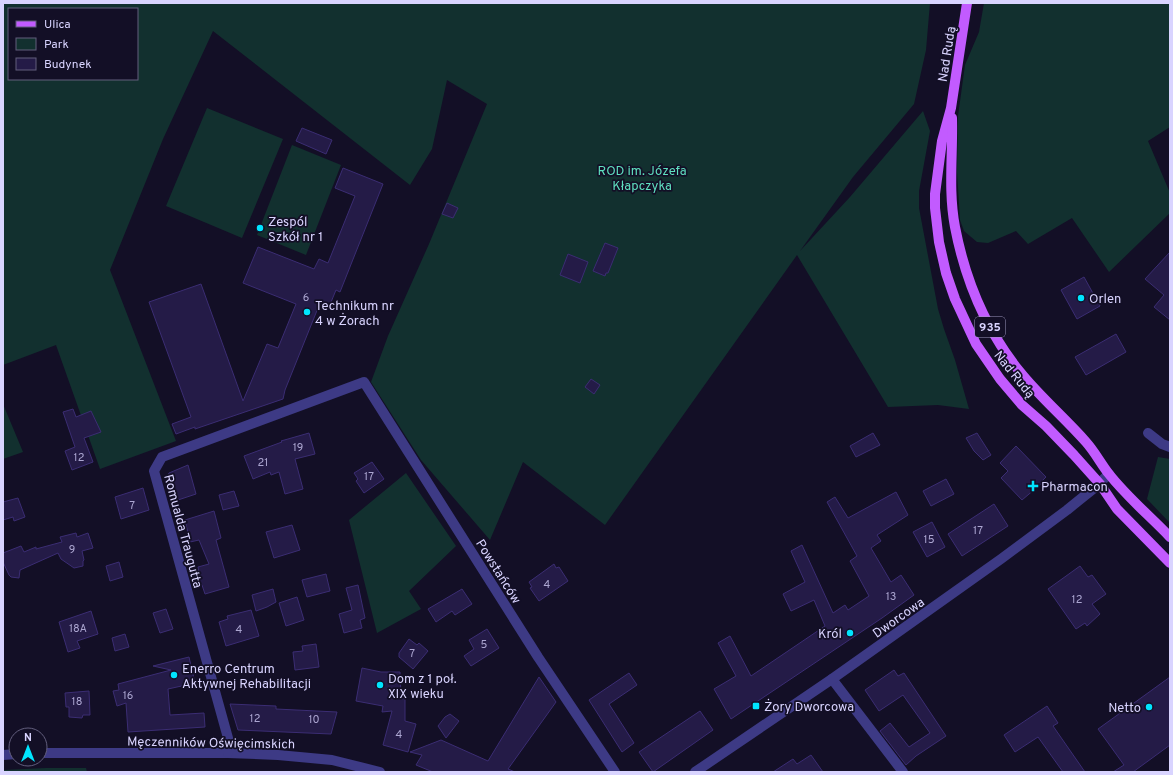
<svg xmlns="http://www.w3.org/2000/svg" width="1173" height="775" font-family="Overpass,sans-serif">
<rect width="100%" height="100%" fill="#130f26"/>
<g fill="#12302f" fill-rule="evenodd">
<path d="M 3,3 L 930,3 L 926,50 L 914,104 L 853,177 L 800,251 L 850,197 L 923,111 L 930,131 L 919,191 L 919,208 L 938,309 L 944,329 L 955,360 L 969,409 L 938,405 L 888,407 L 797,255 L 605,525 L 523,462 L 490,540 L 421,460 L 371,382 L 388,336 L 429,244 L 487,104 L 447,80 L 432,149 L 410,185 L 213,31 L 163,139 L 110,270 L 176,441 L 100,469 L 56,345 L 3,365 ZM 9,9 L 137,9 L 137,79 L 9,79 Z"/>
<path d="M 984,3 L 1170,3 L 1170,127 L 1148,141 L 1170,193 L 1170,213 L 1109,272 L 1072,218 L 1028,244 L 1016,231 L 988,243 L 977,242 L 964,231 L 960,220 L 957,172 L 958,116 L 965,65 L 979,32 Z"/>
<path d="M 207,108 L 283,139 L 242,238 L 166,206 Z"/>
<path d="M 292,145 L 341,165 L 306,255 L 257,235 Z"/>
<path d="M 3,404 L 23,452 L 3,459 Z"/>
<path d="M 1158,457 L 1170,459 L 1170,523 L 1147,499 Z"/>
<path d="M 406,473 L 456,546 L 409,591 L 421,609 L 377,633 L 349,520 Z"/>
<path d="M 46,768 L 86,768 L 87,772 L 3,772 L 3,770 Z"/>
</g>
<g fill="#241b47" stroke="#3b2d73">
<path d="M 302,128 L 332,140 L 326,154 L 296,141 Z"/>
<path d="M 343,168 L 383,184 L 340,292 L 336,290 L 329,307 L 320,303 L 285,390 L 283,399 L 195,429 L 195,427 L 176,434 L 172,424 L 191,417 L 149,302 L 201,284 L 243,401 L 267,344 L 278,348 L 296,304 L 243,283 L 258,247 L 314,269 L 319,259 L 328,263 L 355,196 L 335,188 Z"/>
<path d="M 447,203 L 458,208 L 453,218 L 442,214 Z"/>
<path d="M 605,243 L 618,248 L 608,273 L 606,273 L 605,276 L 593,271 Z"/>
<path d="M 1170,252 L 1170,320 L 1154,307 L 1164,295 L 1145,279 Z"/>
<path d="M 568,254 L 588,262 L 580,283 L 560,275 Z"/>
<path d="M 1084,277 L 1100,306 L 1077,319 L 1061,290 Z"/>
<path d="M 1116,334 L 1126,352 L 1086,375 L 1075,357 Z"/>
<path d="M 591,379 L 600,385 L 594,394 L 585,387 Z"/>
<path d="M 73,409 L 76,417 L 91,411 L 101,432 L 84,438 L 93,462 L 72,470 L 65,451 L 75,447 L 63,412 Z"/>
<path d="M 309,433 L 315,454 L 295,459 L 303,489 L 285,494 L 279,472 L 271,475 L 270,472 L 253,479 L 244,456 L 282,442 L 281,441 Z"/>
<path d="M 873,433 L 880,445 L 856,457 L 850,446 Z"/>
<path d="M 977,433 L 991,455 L 983,460 L 974,451 L 966,438 Z"/>
<path d="M 1016,446 L 1046,477 L 1041,482 L 1042,483 L 1022,500 L 1001,478 L 1008,471 L 1000,463 Z"/>
<path d="M 372,462 L 384,479 L 364,493 L 356,481 L 358,479 L 354,473 Z"/>
<path d="M 188,465 L 196,494 L 172,502 L 166,480 L 169,473 Z"/>
<path d="M 946,479 L 954,494 L 931,506 L 923,491 Z"/>
<path d="M 143,488 L 149,510 L 121,519 L 115,497 Z"/>
<path d="M 234,491 L 239,506 L 223,510 L 219,495 Z"/>
<path d="M 896,492 L 908,515 L 877,535 L 881,541 L 871,548 L 891,582 L 901,575 L 914,595 L 882,618 L 731,719 L 714,689 L 736,676 L 718,643 L 730,636 L 751,676 L 825,626 L 814,600 L 791,611 L 783,594 L 805,582 L 791,551 L 802,545 L 833,613 L 845,605 L 848,610 L 869,596 L 850,561 L 857,556 L 827,502 L 835,497 L 848,518 Z"/>
<path d="M 18,498 L 25,517 L 14,521 L 13,517 L 3,520 L 3,502 Z"/>
<path d="M 994,504 L 1008,526 L 962,556 L 948,534 Z"/>
<path d="M 214,511 L 221,538 L 216,540 L 229,587 L 205,594 L 202,585 L 199,583 L 197,578 L 199,574 L 198,567 L 209,564 L 199,540 L 190,542 L 185,520 Z"/>
<path d="M 932,522 L 945,547 L 927,557 L 913,532 Z"/>
<path d="M 292,525 L 300,550 L 274,558 L 266,532 Z"/>
<path d="M 76,533 L 77,537 L 88,533 L 93,548 L 82,551 L 84,560 L 83,561 L 83,566 L 74,568 L 61,559 L 58,553 L 20,570 L 19,578 L 11,577 L 9,575 L 3,562 L 3,553 L 21,546 L 24,552 L 36,547 L 36,549 L 62,542 L 60,537 Z"/>
<path d="M 119,562 L 123,577 L 110,581 L 106,566 Z"/>
<path d="M 554,564 L 556,568 L 559,567 L 568,581 L 539,601 L 530,588 L 532,587 L 529,582 Z"/>
<path d="M 1080,566 L 1088,577 L 1092,575 L 1106,594 L 1092,604 L 1100,614 L 1087,626 L 1085,623 L 1076,629 L 1048,589 Z"/>
<path d="M 326,574 L 330,591 L 307,597 L 302,580 Z"/>
<path d="M 358,585 L 365,618 L 360,620 L 362,628 L 344,633 L 339,614 L 352,610 L 346,588 Z"/>
<path d="M 273,589 L 276,602 L 267,607 L 256,611 L 252,595 Z"/>
<path d="M 462,589 L 472,604 L 455,615 L 452,611 L 436,622 L 428,609 Z"/>
<path d="M 297,597 L 304,620 L 286,626 L 279,603 Z"/>
<path d="M 166,609 L 173,629 L 160,633 L 153,613 Z"/>
<path d="M 251,610 L 259,636 L 226,646 L 219,622 L 228,619 L 227,616 Z"/>
<path d="M 91,611 L 98,634 L 77,641 L 80,648 L 68,652 L 59,622 Z"/>
<path d="M 487,629 L 499,648 L 471,666 L 464,656 L 474,649 L 469,640 Z"/>
<path d="M 125,634 L 129,647 L 115,651 L 112,638 Z"/>
<path d="M 409,639 L 417,645 L 419,643 L 428,651 L 413,669 L 399,657 L 399,653 Z"/>
<path d="M 316,644 L 319,667 L 295,670 L 293,652 L 303,651 L 302,646 Z"/>
<path d="M 189,657 L 195,683 L 168,689 L 170,715 L 204,713 L 205,727 L 128,732 L 126,703 L 117,706 L 113,691 L 119,690 L 118,684 L 171,670 L 153,666 Z"/>
<path d="M 362,668 L 381,672 L 400,672 L 401,697 L 405,697 L 405,721 L 416,724 L 408,752 L 383,745 L 392,711 L 382,712 L 383,706 L 356,701 Z"/>
<path d="M 894,670 L 898,676 L 904,673 L 946,736 L 916,756 L 906,765 L 880,731 L 890,723 L 909,747 L 930,733 L 903,695 L 879,711 L 865,690 Z"/>
<path d="M 629,673 L 637,685 L 609,704 L 634,743 L 622,752 L 589,700 Z"/>
<path d="M 539,677 L 556,702 L 508,769 L 515,772 L 433,772 L 416,765 L 422,755 L 410,752 L 441,740 L 488,761 Z"/>
<path d="M 1170,677 L 1170,745 L 1133,772 L 1113,772 L 1124,765 L 1098,729 Z"/>
<path d="M 89,691 L 90,715 L 83,715 L 82,718 L 69,717 L 69,707 L 66,707 L 65,693 Z"/>
<path d="M 230,704 L 276,706 L 276,709 L 337,712 L 331,734 L 238,730 Z"/>
<path d="M 1047,706 L 1058,723 L 1053,726 L 1085,772 L 1063,772 L 1038,737 L 1015,752 L 1004,735 Z"/>
<path d="M 700,711 L 713,730 L 653,772 L 639,752 Z"/>
<path d="M 450,714 L 459,721 L 446,738 L 438,726 L 445,717 Z"/>
<path d="M 811,755 L 823,772 L 773,772 L 793,759 L 797,764 Z"/>
</g>
<g fill="none" stroke-linecap="round" stroke-linejoin="round">
<g stroke="#3d3a85" stroke-width="10">
<path d="M 1148,433 L 1162,444 L 1170,447"/>
<path d="M 832,679 L 903,772"/>
<path d="M 40,753 L 228,753 L 278,755 L 332,760 L 380,772"/>
<path d="M 228,753 L 228,738 L 154,471 L 162,457 L 364,382 L 538,657 L 615,772"/>
<path d="M 3,755 L 16,754"/>
<path d="M 695,772 L 832,679 L 1001,559 L 1067,510 L 1093,489 L 1109,474"/>
</g>
<g stroke="#c25bff" stroke-width="10">
<path d="M 967,3 L 951,108 L 942,141 L 935,194 L 935,208 L 939,242 L 946,273 L 955,299 L 976,344 L 1000,379 L 1022,405 L 1046,426 L 1074,455 L 1100,484 L 1117,509 L 1170,563"/>
<path d="M 952,118 C 953,154 948,191 955,227 C 965,279 986,330 1020,372 C 1040,397 1065,418 1086,442 C 1095,452 1101,464 1109,474 C 1127,497 1150,516 1170,537"/>
</g>
</g>
<g fill="#00e5ff" stroke="#130f26" stroke-width="1.5">
<circle cx="260" cy="228" r="4"/>
<circle cx="1081" cy="298" r="4"/>
<circle cx="307" cy="312" r="4"/>
<path d="M1031 480h4v4h4v4h-4v4h-4v-4h-4v-4h4z"/>
<circle cx="850" cy="633" r="4"/>
<circle cx="174" cy="675" r="4"/>
<circle cx="380" cy="685" r="4"/>
<rect x="752" y="702" width="8" height="8" rx="2"/>
<circle cx="1149" cy="707" r="4"/>
</g>
<g text-anchor="middle" stroke-width="3.5" stroke-linejoin="round" paint-order="stroke">
<g font-size="11" fill="#aca6d1">
<text x="306" y="301">6</text>
<text x="298" y="451">19</text>
<text x="79" y="461">12</text>
<text x="263" y="466">21</text>
<text x="369" y="480">17</text>
<text x="132" y="509">7</text>
<text x="978" y="534">17</text>
<text x="929" y="543">15</text>
<text x="72" y="553">9</text>
<text x="547" y="588">4</text>
<text x="891" y="600">13</text>
<text x="1077" y="603">12</text>
<text x="78" y="632">18A</text>
<text x="239" y="633">4</text>
<text x="484" y="648">5</text>
<text x="412" y="657">7</text>
<text x="128" y="699">16</text>
<text x="77" y="705">18</text>
<text x="255" y="722">12</text>
<text x="314" y="723">10</text>
<text x="399" y="738">4</text>
</g>
<rect fill="#130f26" stroke="#9e99be" stroke-width="1" x="975" y="317" width="30" height="20" rx="3"/>
<g font-size="12" font-weight="bold" fill="#d9d4ff">
<text x="990" y="331">935</text>
</g>
<g font-size="13" fill="#d9d4ff" stroke="#130f26">
<text transform="translate(946 54) rotate(-81)" y="5">Nad Rudą</text>
<text transform="translate(1015 374) rotate(51)" y="5">Nad Rudą</text>
<text transform="translate(184 531) rotate(75)" y="5">Romualda Traugutta</text>
<text transform="translate(499 571) rotate(58)" y="5">Powstańców</text>
<text transform="translate(898 617) rotate(-35)" y="5">Dworcowa</text>
<text transform="translate(211 742) rotate(1)" y="5">Męczenników Oświęcimskich</text>
</g>
<g font-size="13" fill="#5fe0c0" stroke="#130f26">
<text x="642" y="175">ROD im. Józefa<tspan x="642" dy="15">Kłapczyka</tspan></text>
</g>
<g font-size="13" fill="#d9d4ff" stroke="#130f26" text-anchor="start">
<text x="268" y="226">Zespól<tspan x="268" dy="15">Szkół nr 1</tspan></text>
<text x="1089" y="303">Orlen</text>
<text x="315" y="310">Technikum nr<tspan x="315" dy="15">4 w Żorach</tspan></text>
<text x="1041" y="491">Pharmacon</text>
<text x="842" y="638" text-anchor="end">Król</text>
<text x="182" y="673">Enerro Centrum<tspan x="182" dy="15">Aktywnej Rehabilitacji</tspan></text>
<text x="388" y="683">Dom z 1 poł.<tspan x="388" dy="15">XIX wieku</tspan></text>
<text x="764" y="711">Żory Dworcowa</text>
<text x="1141" y="712" text-anchor="end">Netto</text>
</g>
</g>
<rect width="1173" height="775" fill="none" stroke="#d9d4ff" stroke-width="8"/>
<rect x="8" y="8" width="130" height="72" fill="#130f26" stroke="#625e7d"/>
<rect x="16" y="21" width="20" height="6" fill="#c25bff" stroke="#625e7d"/>
<text x="44" y="28" font-size="12" fill="#d9d4ff">Ulica</text>
<rect x="16" y="38" width="20" height="12" fill="#12302f" stroke="#625e7d"/>
<text x="44" y="48" font-size="12" fill="#d9d4ff">Park</text>
<rect x="16" y="58" width="20" height="12" fill="#241b47" stroke="#625e7d"/>
<text x="44" y="68" font-size="12" fill="#d9d4ff">Budynek</text>
<g transform="translate(28 747)"><circle r="19" fill="#130f26" stroke="#625e7d"/>
<path d="M0-3L7 15L0 10L-7 15Z" fill="#00e5ff"/>
<text y="-6" font-size="11" font-weight="bold" text-anchor="middle" fill="#d9d4ff">N</text>
</g>
</svg>
